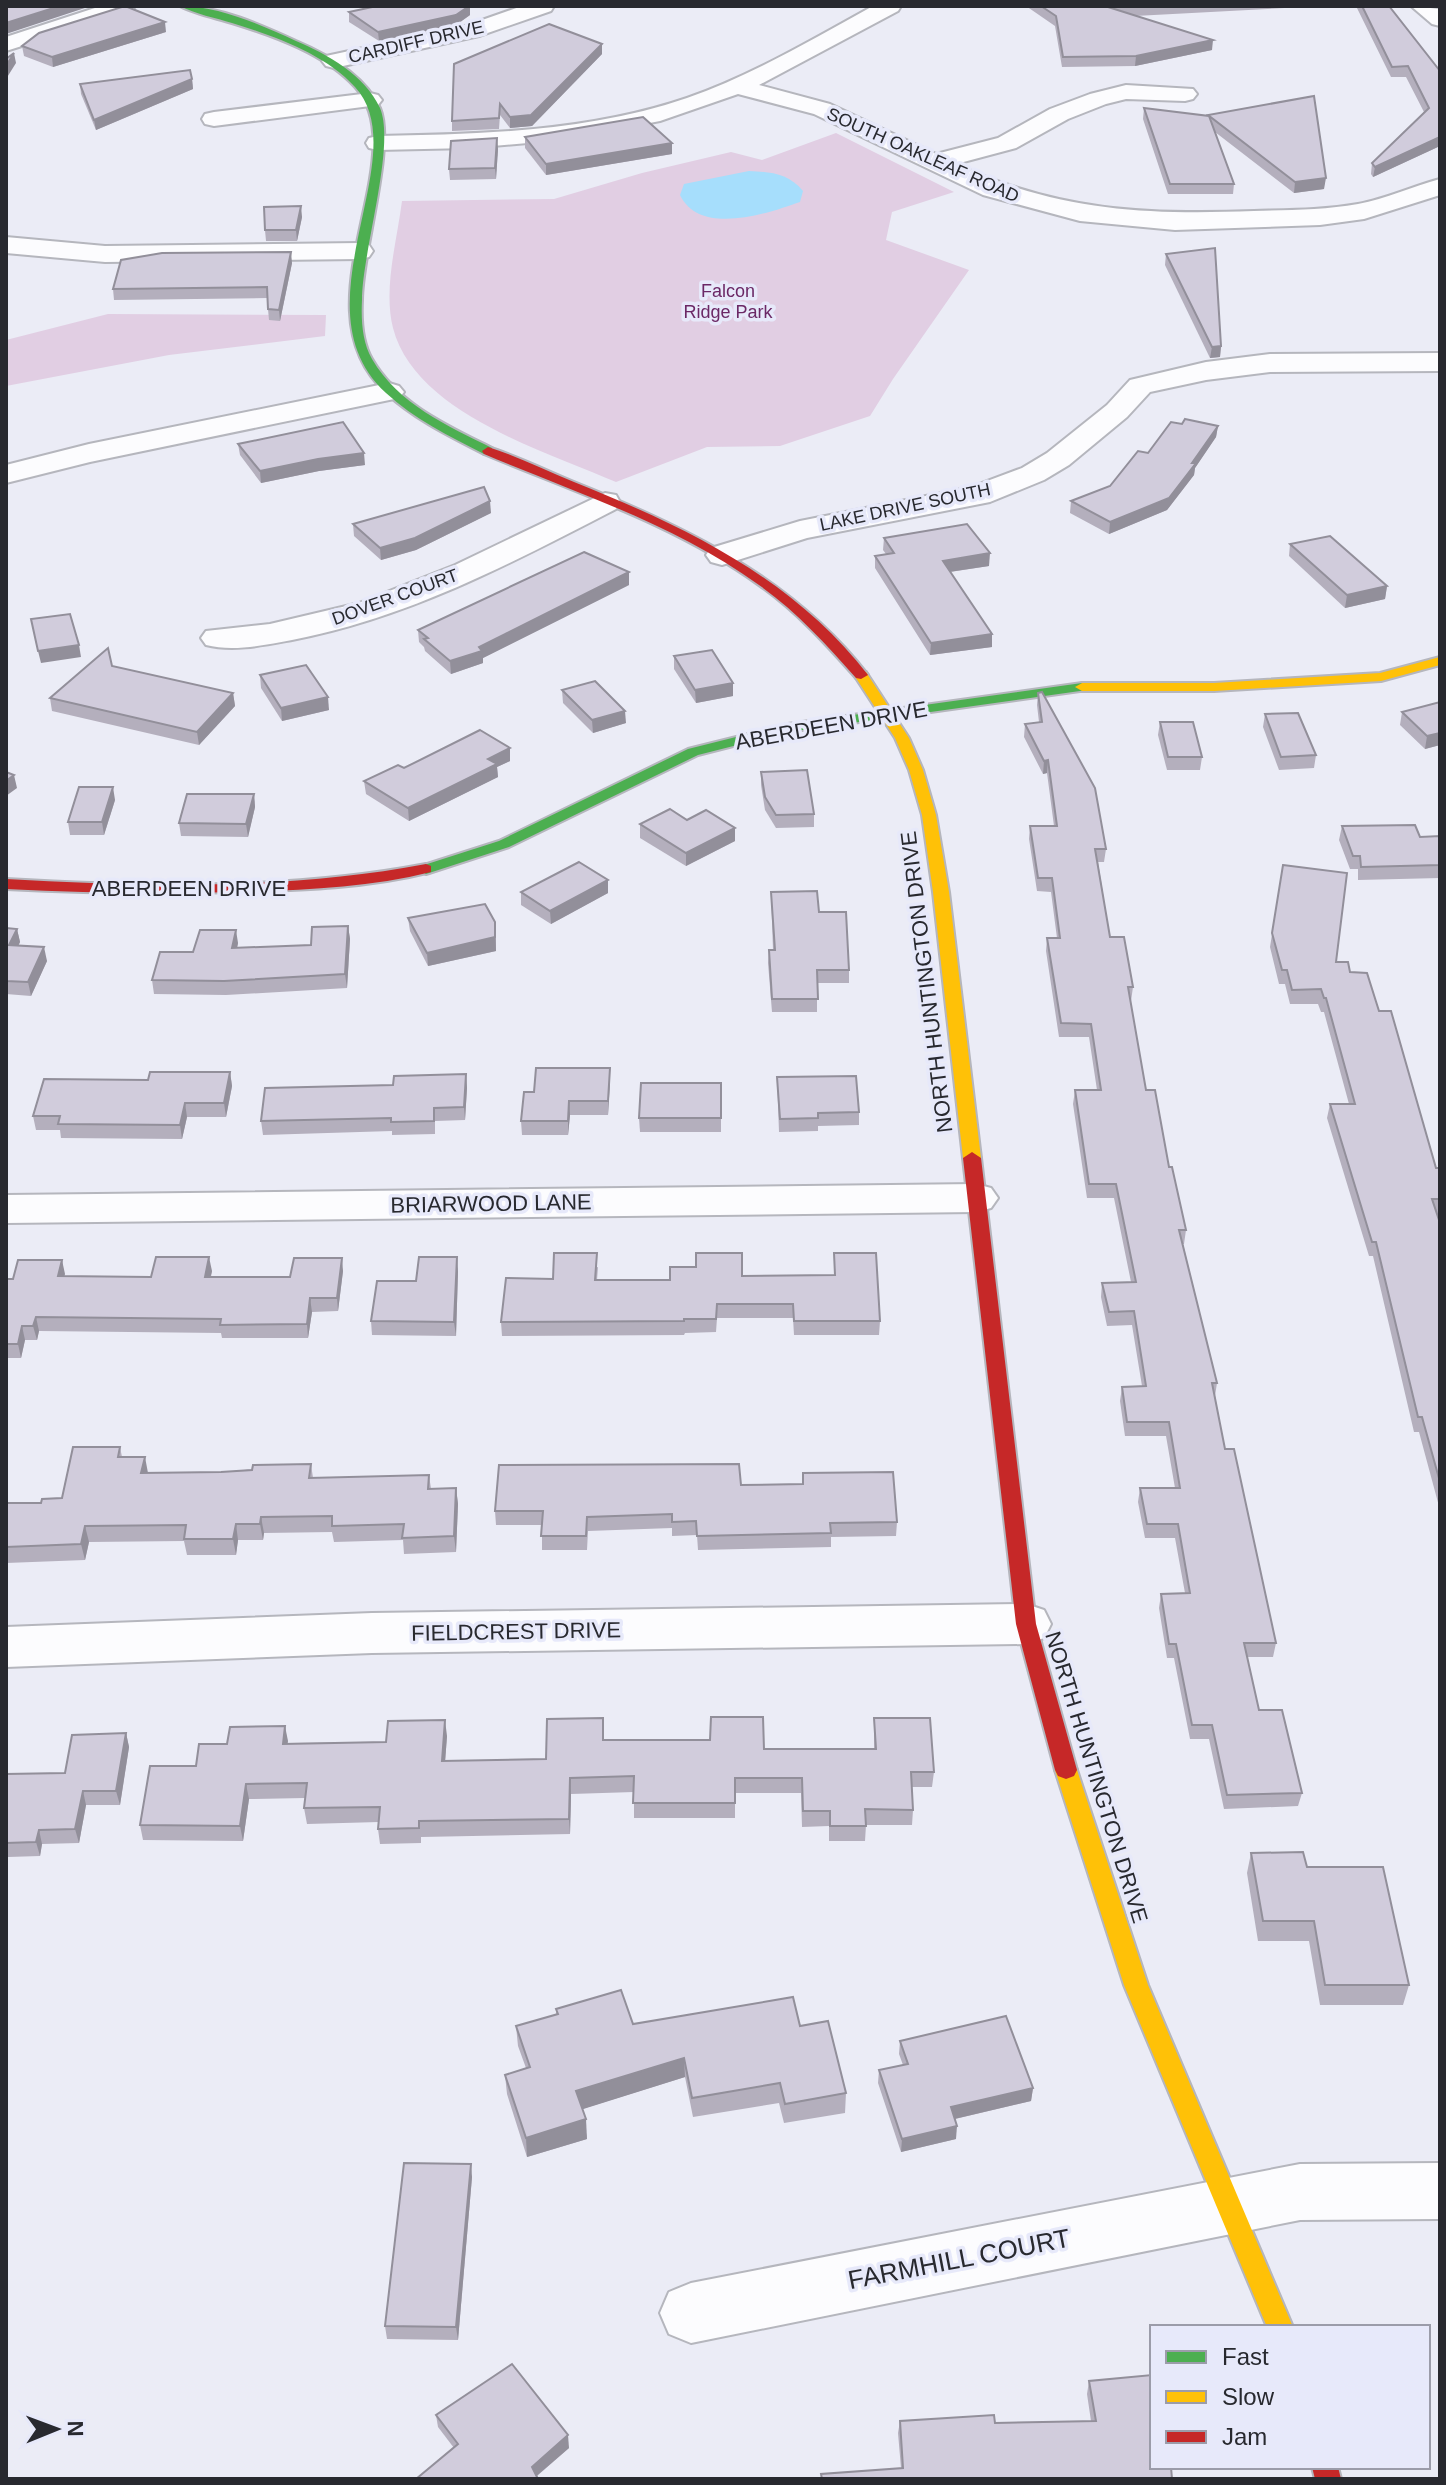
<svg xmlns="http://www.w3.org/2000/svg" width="1446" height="2485" font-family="Helvetica,sans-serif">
<rect width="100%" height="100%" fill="#ebecf6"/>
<g fill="#e1cee3">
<path d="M 836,133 L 954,192 L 892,212 L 886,240 L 969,270 L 893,379 L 870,416 L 780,446 L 707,447 L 616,482 C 545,451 415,413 393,328 C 383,288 397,241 402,201 L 554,199 L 642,173 L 731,152 L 762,160 Z"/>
<path d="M 108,314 L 326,315 L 325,336 L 169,355 L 6,386 L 6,340 Z"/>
</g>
<path fill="#a6defc" d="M 749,171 C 771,172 788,173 803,191 L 800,202 C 769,213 700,237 680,195 L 684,184 Z"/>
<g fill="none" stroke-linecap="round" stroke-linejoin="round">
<g stroke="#b5b6bd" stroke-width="4">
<g id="street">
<path d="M 101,6 L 135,6 L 132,11 L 6,51 L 6,37 Z"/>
<path d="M 522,6 L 554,6 L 551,11 L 479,36 L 334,68 L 326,66 L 322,61 L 326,56 L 465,26 Z"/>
<path d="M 873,6 L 901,6 L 898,11 L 759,85 L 830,104 L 936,154 L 998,138 L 1050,109 L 1090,94 L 1126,85 L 1193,89 L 1197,94 L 1193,99 L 1185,101 L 1126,99 L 1106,104 L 1068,119 L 1016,148 L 956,164 C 1058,211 1145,215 1254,211 C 1289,210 1324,210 1358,204 C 1386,199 1413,186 1440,179 L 1440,195 L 1364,219 L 1320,225 L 1175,230 L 1080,221 L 983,195 L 814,114 L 738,94 L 660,121 L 562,140 L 470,148 L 378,150 L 369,148 L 366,143 L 369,138 L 378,136 C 481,134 588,132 687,98 C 753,75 813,39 873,6 Z"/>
<path d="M 1411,6 L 1440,9 L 1440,26 L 1432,24 Z"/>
<path d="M 370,93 L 378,95 L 382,100 L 378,105 L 214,126 L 205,124 L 202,119 L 205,114 L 214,112 Z"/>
<path d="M 6,237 L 105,246 L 360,243 L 369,245 L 373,251 L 369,257 L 360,259 L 105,262 L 6,253 Z"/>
<path d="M 1440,353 L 1440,371 L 1270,372 L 1206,380 L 1150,392 L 1127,417 L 1069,465 L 1044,480 L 990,502 L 807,538 L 722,565 L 711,562 L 706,555 L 711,548 L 800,521 L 971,487 L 1022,468 L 1047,453 L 1107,405 L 1130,380 L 1206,362 L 1270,354 Z"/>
<path d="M 389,383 L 399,386 L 404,392 L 399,398 L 90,462 L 6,483 L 6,465 L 89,444 Z"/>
<path d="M 605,493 L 616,495 L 620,502 L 616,509 C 512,563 408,618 292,640 C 265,645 233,652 206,645 L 201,638 L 206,631 L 270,624 L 359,603 L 455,565 Z"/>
<path d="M 976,1184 L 991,1188 L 998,1198 L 991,1208 L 976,1212 L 6,1223 L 6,1195 Z"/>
<path d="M 1026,1604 L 1044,1610 L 1051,1624 L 1044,1638 L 1026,1644 L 372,1653 L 6,1667 L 6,1627 L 372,1613 Z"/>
<path d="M 1440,2163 L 1440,2219 L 1300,2220 L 691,2343 L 669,2334 L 660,2313 L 669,2292 L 691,2283 L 1300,2164 Z"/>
</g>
</g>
<g stroke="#b5b6bd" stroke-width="4">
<g id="fast">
<path d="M 180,6 C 219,6 261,25 296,41 C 327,54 365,75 380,108 C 396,146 362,252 362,300 C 361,319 362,342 372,359 C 398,404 448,426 492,448 L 492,454 L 484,454 C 449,436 414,419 386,393 C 292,307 418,156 355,87 C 325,54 274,36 232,23 C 216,18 195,14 180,6 Z"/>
<path d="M 1082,683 L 1089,687 L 1087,690 L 788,732 L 698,755 L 509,847 L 426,874 L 418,869 L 421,866 L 499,841 L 688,749 L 788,724 Z"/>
</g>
</g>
<g stroke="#b5b6bd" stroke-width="4">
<g id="slow">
<path d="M 1440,657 L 1440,665 L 1381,681 L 1214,691 L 1082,691 L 1075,687 L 1082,683 L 1214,683 L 1380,673 Z"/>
<path d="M 861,671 L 866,672 L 909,738 L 923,770 L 936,815 L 949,892 L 981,1158 L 972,1164 L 963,1158 L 933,892 L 922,815 L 909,770 L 895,738 L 854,675 Z"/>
<path d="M 1066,1761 L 1074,1764 L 1077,1770 L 1148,1985 L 1293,2327 L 1267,2327 L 1124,1985 L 1055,1770 L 1058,1764 Z"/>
</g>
</g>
<g stroke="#b5b6bd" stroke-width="4">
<g id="jam">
<path d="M 488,447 C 517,456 545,470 574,482 C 684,526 793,578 868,675 L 861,679 L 856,678 C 826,644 796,611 759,585 C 676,525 577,493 484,454 L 482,451 Z"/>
<path d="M 426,864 L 431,866 L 431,872 C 368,888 302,890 238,892 C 160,894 83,893 6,889 L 6,879 C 145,887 289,890 426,864 Z"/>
<path d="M 972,1152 L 981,1158 L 1036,1624 L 1077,1770 L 1074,1776 L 1066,1779 L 1058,1776 L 1055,1770 L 1016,1624 L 963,1158 Z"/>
<path d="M 1312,2467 L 1338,2467 L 1341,2479 L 1315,2479 Z"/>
</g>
</g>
<use href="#street" fill="#fcfcfe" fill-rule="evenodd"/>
<use href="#fast" fill="#4caf50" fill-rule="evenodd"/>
<use href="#slow" fill="#ffc107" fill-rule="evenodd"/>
<use href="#jam" fill="#c62828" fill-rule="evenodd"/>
</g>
<g fill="#b4afbd">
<path d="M 470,6 L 470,15 L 456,25 L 379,41 L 349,22 L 349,12 Z"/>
<path d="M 1026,6 L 1322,6 L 1135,16 L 1212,50 L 1135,66 L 1062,67 L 1055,26 Z"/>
<path d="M 1356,6 L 1389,6 L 1440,71 L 1440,146 L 1373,177 L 1371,174 L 1372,163 L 1424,112 L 1406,77 L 1391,77 Z"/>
<path d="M 166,32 L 53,67 L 24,56 L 22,46 Z"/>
<path d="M 602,44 L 602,54 L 532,126 L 510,128 L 500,115 L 499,129 L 452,131 L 452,121 Z"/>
<path d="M 192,79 L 193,89 L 96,130 L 81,94 L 80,84 Z"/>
<path d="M 1144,108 L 1207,116 L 1208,115 L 1324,189 L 1294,193 L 1215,132 L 1234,184 L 1233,194 L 1168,194 L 1143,119 Z"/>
<path d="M 525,137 L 672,154 L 546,175 L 525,148 Z"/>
<path d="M 498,149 L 496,179 L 450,180 L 449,169 Z"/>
<path d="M 302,217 L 297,241 L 266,241 L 265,230 Z"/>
<path d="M 1166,254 L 1221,346 L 1220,357 L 1210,358 L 1165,265 Z"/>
<path d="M 292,263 L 280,321 L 269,320 L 267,298 L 114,300 L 113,289 Z"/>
<path d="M 1182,424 L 1218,426 L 1216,437 L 1195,468 L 1194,475 L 1167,510 L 1109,534 L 1070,513 L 1071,501 L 1110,486 Z"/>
<path d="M 238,444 L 365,465 L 319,471 L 261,483 L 240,455 Z"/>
<path d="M 491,513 L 416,550 L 381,560 L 354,536 L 353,524 Z"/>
<path d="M 884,538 L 989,566 L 950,572 L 992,647 L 930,655 L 875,568 L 875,556 L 886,554 L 883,550 Z"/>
<path d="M 1290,544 L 1387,586 L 1385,599 L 1345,608 L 1289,556 Z"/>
<path d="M 629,585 L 483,658 L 483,663 L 451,674 L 425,651 L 424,647 L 419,642 L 418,630 Z"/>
<path d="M 674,656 L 733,696 L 696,703 L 674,669 Z"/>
<path d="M 112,666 L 233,693 L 235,706 L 199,745 L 52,711 L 50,698 Z"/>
<path d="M 260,675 L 329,710 L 282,721 L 261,688 Z"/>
<path d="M 562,690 L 626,723 L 593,733 L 563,703 Z"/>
<path d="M 1038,693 L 1106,849 L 1104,862 L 1098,862 L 1110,937 L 1133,987 L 1131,1001 L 1130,1001 L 1146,1090 L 1169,1167 L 1186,1230 L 1184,1244 L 1183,1244 L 1217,1383 L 1215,1396 L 1225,1449 L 1276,1643 L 1273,1657 L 1247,1657 L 1259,1710 L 1302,1793 L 1298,1806 L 1224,1809 L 1209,1739 L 1190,1739 L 1174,1658 L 1167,1658 L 1159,1608 L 1161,1594 L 1185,1593 L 1175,1538 L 1145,1538 L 1138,1502 L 1140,1488 L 1175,1488 L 1166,1436 L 1125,1436 L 1120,1401 L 1122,1387 L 1142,1386 L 1132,1325 L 1107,1326 L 1101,1297 L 1102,1283 L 1131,1282 L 1114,1198 L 1087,1198 L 1073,1104 L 1075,1090 L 1097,1090 L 1089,1037 L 1059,1037 L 1046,951 L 1047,938 L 1057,938 L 1051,892 L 1037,891 L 1029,839 L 1030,826 L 1054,826 L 1047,773 L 1043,774 L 1024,737 L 1025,724 L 1039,722 L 1037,705 Z"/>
<path d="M 1440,702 L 1440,745 L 1425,749 L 1400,725 L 1402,712 Z"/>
<path d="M 1265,714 L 1316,755 L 1314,768 L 1279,770 L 1263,727 Z"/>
<path d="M 1160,722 L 1202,757 L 1200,770 L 1167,770 L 1158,735 Z"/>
<path d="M 510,748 L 510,761 L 497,767 L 498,777 L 409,821 L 366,794 L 364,781 L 404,768 Z"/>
<path d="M 761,772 L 814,814 L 814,827 L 776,828 L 765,810 L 761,785 Z"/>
<path d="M 254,794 L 255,807 L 248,837 L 181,836 L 179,823 Z"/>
<path d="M 115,800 L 104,835 L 70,835 L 68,822 Z"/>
<path d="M 640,824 L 735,841 L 686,866 L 640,838 Z"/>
<path d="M 1342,826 L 1420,837 L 1440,836 L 1440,878 L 1358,880 L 1358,869 L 1350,869 L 1339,840 Z"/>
<path d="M 1283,865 L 1336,962 L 1350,972 L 1379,1011 L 1436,1168 L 1440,1168 L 1440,1214 L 1437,1214 L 1440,1223 L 1440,1510 L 1419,1432 L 1414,1432 L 1373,1256 L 1369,1256 L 1327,1118 L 1330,1104 L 1349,1104 L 1324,1012 L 1321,1012 L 1318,1004 L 1290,1004 L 1285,984 L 1279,984 L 1270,947 Z"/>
<path d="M 608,880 L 608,893 L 551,924 L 521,905 L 521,892 Z"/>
<path d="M 771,892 L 819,912 L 849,970 L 849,983 L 817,983 L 817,1012 L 772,1012 L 768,963 L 769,950 L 773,950 Z"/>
<path d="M 408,918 L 496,936 L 496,951 L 428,966 L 410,931 Z"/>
<path d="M 348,926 L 350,939 L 347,988 L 226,995 L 154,994 L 152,980 L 193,952 L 238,943 L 237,948 L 311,945 Z"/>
<path d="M 6,928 L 17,929 L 20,942 L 18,946 L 47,961 L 31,996 L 6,994 Z"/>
<path d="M 610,1068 L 608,1115 L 570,1115 L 568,1135 L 522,1135 L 521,1121 L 534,1092 Z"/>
<path d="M 230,1072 L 232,1086 L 226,1117 L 187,1117 L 182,1139 L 61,1138 L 60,1130 L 36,1130 L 33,1116 L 148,1080 Z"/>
<path d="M 466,1074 L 467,1088 L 465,1120 L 435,1121 L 435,1134 L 392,1135 L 392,1131 L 263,1135 L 261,1121 L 393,1085 Z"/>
<path d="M 777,1077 L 859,1112 L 859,1125 L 818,1126 L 818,1131 L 779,1132 Z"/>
<path d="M 721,1083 L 721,1132 L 640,1132 L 639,1118 Z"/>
<path d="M 834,1253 L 880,1321 L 879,1335 L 794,1335 L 793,1318 L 717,1318 L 716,1332 L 685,1333 L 684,1335 L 502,1336 L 501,1322 L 553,1279 L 598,1267 L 597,1280 L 670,1280 L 742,1276 L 834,1275 Z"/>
<path d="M 62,1260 L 64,1276 L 151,1277 L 212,1271 L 211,1277 L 290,1277 L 343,1271 L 338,1311 L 312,1312 L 308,1338 L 222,1338 L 221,1333 L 39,1331 L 37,1340 L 25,1340 L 21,1358 L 6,1358 L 6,1279 L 13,1279 Z"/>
<path d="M 458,1271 L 456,1336 L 372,1335 L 371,1321 L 416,1281 Z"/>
<path d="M 120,1447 L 122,1457 L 148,1473 L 221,1472 L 311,1464 L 313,1478 L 429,1475 L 431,1489 L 456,1488 L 458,1504 L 456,1552 L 404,1554 L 403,1540 L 334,1542 L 332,1532 L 264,1533 L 263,1540 L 238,1540 L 236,1555 L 187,1555 L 184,1541 L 89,1542 L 85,1560 L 6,1563 L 6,1503 L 41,1503 L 62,1498 Z"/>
<path d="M 803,1473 L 897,1522 L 896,1536 L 831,1537 L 831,1547 L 698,1550 L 697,1535 L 672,1536 L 672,1528 L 588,1531 L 587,1550 L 542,1550 L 542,1525 L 496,1525 L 495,1511 L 741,1485 L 802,1484 Z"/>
<path d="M 874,1718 L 934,1772 L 932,1787 L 912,1787 L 913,1810 L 912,1825 L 866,1825 L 865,1841 L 829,1841 L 829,1826 L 802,1827 L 801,1793 L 735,1793 L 735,1818 L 634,1818 L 634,1792 L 571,1794 L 570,1834 L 421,1837 L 421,1843 L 380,1844 L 378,1829 L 379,1822 L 307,1824 L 304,1808 L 305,1798 L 249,1799 L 243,1841 L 143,1840 L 140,1825 L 196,1766 L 227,1744 L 285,1726 L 287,1743 L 386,1742 L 447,1736 L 445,1761 L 546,1759 L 604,1740 L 764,1749 L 874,1749 Z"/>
<path d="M 126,1733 L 129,1747 L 120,1805 L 86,1805 L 79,1843 L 42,1844 L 40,1856 L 8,1857 L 6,1850 L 6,1774 L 65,1773 Z"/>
<path d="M 1251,1853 L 1307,1867 L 1409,1985 L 1403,2005 L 1320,2005 L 1309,1941 L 1258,1941 L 1247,1873 Z"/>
<path d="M 556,2009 L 633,2024 L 800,2026 L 846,2093 L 845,2113 L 784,2123 L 779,2103 L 693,2117 L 685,2077 L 582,2109 L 587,2139 L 527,2157 L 507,2094 L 505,2075 L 526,2068 L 518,2046 L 516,2026 L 556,2015 Z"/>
<path d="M 900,2041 L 1033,2088 L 1031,2101 L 955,2119 L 956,2139 L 901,2152 L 878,2083 L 879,2070 L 903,2065 L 899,2054 Z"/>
<path d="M 472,2177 L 458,2340 L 387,2339 L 385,2326 Z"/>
<path d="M 1089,2381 L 1172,2479 L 901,2468 L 898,2433 L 900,2421 L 995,2423 L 1091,2421 L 1087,2394 Z"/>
<path d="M 436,2415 L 569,2448 L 537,2476 L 454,2448 L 438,2427 Z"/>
</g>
<g fill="#928f9a">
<path d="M 60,6 L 91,6 L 6,34 L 6,23 Z"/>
<path d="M 470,6 L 470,15 L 456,25 L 379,41 L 378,32 Z"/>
<path d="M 165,22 L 166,32 L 53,67 L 52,57 Z"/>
<path d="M 1213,40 L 1212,50 L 1135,66 L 1136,56 Z"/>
<path d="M 602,44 L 602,54 L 532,126 L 510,128 L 510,117 Z"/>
<path d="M 14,53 L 16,63 L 6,79 L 6,66 Z"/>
<path d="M 192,79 L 193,89 L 96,130 L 94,120 Z"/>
<path d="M 1440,137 L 1440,146 L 1373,177 L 1375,167 Z"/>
<path d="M 497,138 L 498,149 L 496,179 L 495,168 Z"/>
<path d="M 672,143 L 672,154 L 546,175 L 546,164 Z"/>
<path d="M 1326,178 L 1324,189 L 1294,193 L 1295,182 Z"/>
<path d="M 301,206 L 302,217 L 297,241 L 296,230 Z"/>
<path d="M 291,252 L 292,263 L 280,321 L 279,310 Z"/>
<path d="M 1221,346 L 1220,357 L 1210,358 L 1212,347 Z"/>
<path d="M 1218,426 L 1216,437 L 1195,468 L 1194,475 L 1167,510 L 1109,534 L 1110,522 L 1192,463 Z"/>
<path d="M 364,453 L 365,465 L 319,471 L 261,483 L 260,471 L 318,459 Z"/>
<path d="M 490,501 L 491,513 L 416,550 L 381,560 L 380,548 Z"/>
<path d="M 990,553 L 989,566 L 942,573 L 943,561 Z"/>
<path d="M 629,572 L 629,585 L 483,658 L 483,663 L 451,674 L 450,661 Z"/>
<path d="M 1387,586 L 1385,599 L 1345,608 L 1347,595 Z"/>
<path d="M 992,634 L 992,647 L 930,655 L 931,643 Z"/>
<path d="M 79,645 L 81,657 L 41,663 L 38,651 Z"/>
<path d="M 733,683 L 733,696 L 696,703 L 695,690 Z"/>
<path d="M 233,693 L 235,706 L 199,745 L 197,732 Z"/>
<path d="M 328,697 L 329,710 L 282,721 L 281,708 Z"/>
<path d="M 625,711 L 626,723 L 593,733 L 592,720 Z"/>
<path d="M 1440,733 L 1440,745 L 1425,749 L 1427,736 Z"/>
<path d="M 510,748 L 510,761 L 497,767 L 498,777 L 409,821 L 408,808 L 488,759 Z"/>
<path d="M 1048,760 L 1047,773 L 1043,774 L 1044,761 Z"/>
<path d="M 14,775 L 17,788 L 6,796 L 6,781 Z"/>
<path d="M 113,787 L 115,800 L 104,835 L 102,822 Z"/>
<path d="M 254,794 L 255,807 L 248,837 L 246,824 Z"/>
<path d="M 735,828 L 735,841 L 686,866 L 686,853 Z"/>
<path d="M 608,880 L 608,893 L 551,924 L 550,911 Z"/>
<path d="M 495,922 L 496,951 L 428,966 L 427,953 Z"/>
<path d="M 348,926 L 350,939 L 347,988 L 345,974 Z"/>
<path d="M 17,929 L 20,942 L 12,959 L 9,945 Z"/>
<path d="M 236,930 L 238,943 L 234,962 L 232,948 Z"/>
<path d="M 44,947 L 47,961 L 31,996 L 28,982 Z"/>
<path d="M 610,1068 L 610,1082 L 608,1115 L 608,1101 Z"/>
<path d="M 230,1072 L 232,1086 L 226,1117 L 224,1103 Z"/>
<path d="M 466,1074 L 467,1088 L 465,1120 L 464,1107 Z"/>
<path d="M 569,1101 L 570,1115 L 568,1135 L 568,1121 Z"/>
<path d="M 185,1103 L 187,1117 L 182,1139 L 180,1125 Z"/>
<path d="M 209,1257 L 212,1271 L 207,1290 L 205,1277 Z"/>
<path d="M 457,1257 L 458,1271 L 456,1336 L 454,1322 Z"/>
<path d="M 342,1258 L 343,1271 L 338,1311 L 337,1298 Z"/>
<path d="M 62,1260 L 65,1274 L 61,1290 L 58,1276 Z"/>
<path d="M 310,1298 L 312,1312 L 308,1338 L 307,1324 Z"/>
<path d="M 36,1317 L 39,1331 L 37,1340 L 33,1326 Z"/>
<path d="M 22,1326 L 25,1340 L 21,1358 L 18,1344 Z"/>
<path d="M 145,1457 L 148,1473 L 141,1473 Z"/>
<path d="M 456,1488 L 458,1504 L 456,1552 L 454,1536 Z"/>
<path d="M 261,1517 L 264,1533 L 263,1540 L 260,1524 Z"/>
<path d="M 236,1524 L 238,1540 L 236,1555 L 233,1539 Z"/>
<path d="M 85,1526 L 89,1542 L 85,1560 L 81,1544 Z"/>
<path d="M 445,1720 L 447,1736 L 444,1776 L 442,1761 Z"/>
<path d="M 285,1726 L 288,1741 L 286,1759 L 283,1744 Z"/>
<path d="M 126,1733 L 129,1747 L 120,1805 L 116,1791 Z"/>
<path d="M 570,1778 L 571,1794 L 570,1834 L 569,1819 Z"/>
<path d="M 246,1784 L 249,1799 L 243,1841 L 240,1826 Z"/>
<path d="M 83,1791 L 86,1805 L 79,1843 L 75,1829 Z"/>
<path d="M 39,1830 L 42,1844 L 40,1856 L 36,1842 Z"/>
<path d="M 684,2058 L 685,2077 L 577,2111 L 576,2091 Z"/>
<path d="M 1033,2088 L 1031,2101 L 950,2120 L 951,2107 Z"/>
<path d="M 586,2119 L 587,2139 L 527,2157 L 526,2138 Z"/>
<path d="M 957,2126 L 956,2139 L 901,2152 L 902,2139 Z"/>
<path d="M 471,2164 L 472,2177 L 458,2340 L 456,2327 Z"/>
<path d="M 568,2435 L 569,2448 L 533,2479 L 532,2467 Z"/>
</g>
<g fill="#d1ccdc" stroke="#928f9a" stroke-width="2">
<path d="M 6,6 L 60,6 L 6,23 Z"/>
<path d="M 125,6 L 165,22 L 52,57 L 22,46 L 39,33 Z"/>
<path d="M 377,6 L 469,6 L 456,15 L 378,32 L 349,12 Z"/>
<path d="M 1041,6 L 1133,6 L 1108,7 L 1213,40 L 1136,56 L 1063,57 L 1056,16 Z"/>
<path d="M 1362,6 L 1389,6 L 1440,71 L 1440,137 L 1375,167 L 1372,163 L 1429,108 L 1408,66 L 1392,67 Z"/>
<path d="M 549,24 L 602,44 L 531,115 L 510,117 L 500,104 L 499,118 L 452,121 L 454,64 Z"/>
<path d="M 14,53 L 6,66 L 6,59 Z"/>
<path d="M 190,70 L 192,79 L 94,120 L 80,84 Z"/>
<path d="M 1314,96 L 1326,178 L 1295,182 L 1208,115 Z"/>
<path d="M 1144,108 L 1209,116 L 1234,184 L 1170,184 Z"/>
<path d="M 643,117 L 672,143 L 546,164 L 525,137 Z"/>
<path d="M 497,138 L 495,168 L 449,169 L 451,141 Z"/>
<path d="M 301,206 L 296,230 L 265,230 L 264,207 Z"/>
<path d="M 1215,248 L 1221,346 L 1212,347 L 1166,254 Z"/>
<path d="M 291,252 L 279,310 L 268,309 L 267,287 L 113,289 L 121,260 L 162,253 Z"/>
<path d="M 1185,419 L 1218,426 L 1192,463 L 1196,463 L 1169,498 L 1110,522 L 1071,501 L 1110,486 L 1138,451 L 1148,453 L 1171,422 L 1182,424 Z"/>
<path d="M 343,422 L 364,453 L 318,459 L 260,471 L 238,444 Z"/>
<path d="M 484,487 L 490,501 L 415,538 L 380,548 L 353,524 Z"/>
<path d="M 967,524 L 990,553 L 943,561 L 992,634 L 931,643 L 875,556 L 894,553 L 884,538 Z"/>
<path d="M 1330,536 L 1387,586 L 1347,595 L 1290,544 Z"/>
<path d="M 584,552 L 629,572 L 479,647 L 482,651 L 450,661 L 424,639 L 428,638 L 418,630 Z"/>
<path d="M 70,614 L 79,645 L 38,651 L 31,619 Z"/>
<path d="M 108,648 L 112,666 L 233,693 L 197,732 L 50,698 Z"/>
<path d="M 712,650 L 733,683 L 695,690 L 674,656 Z"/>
<path d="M 306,665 L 328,697 L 281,708 L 260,675 Z"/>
<path d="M 595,681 L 625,711 L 592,720 L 562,690 Z"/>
<path d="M 1042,692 L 1095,788 L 1106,849 L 1095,849 L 1110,937 L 1124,937 L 1133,987 L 1128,987 L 1146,1090 L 1155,1090 L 1169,1167 L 1172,1167 L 1186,1230 L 1179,1230 L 1217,1383 L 1212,1383 L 1225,1449 L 1234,1449 L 1276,1643 L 1244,1643 L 1259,1710 L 1282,1710 L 1302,1793 L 1227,1795 L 1212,1725 L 1192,1725 L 1176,1644 L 1169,1644 L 1161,1594 L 1190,1593 L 1178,1524 L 1147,1524 L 1140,1488 L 1180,1488 L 1169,1422 L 1127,1422 L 1122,1387 L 1146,1386 L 1134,1311 L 1109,1312 L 1102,1283 L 1136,1282 L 1116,1184 L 1089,1184 L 1075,1090 L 1101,1090 L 1091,1024 L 1061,1023 L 1047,938 L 1060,938 L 1052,878 L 1038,878 L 1030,826 L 1057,826 L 1048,760 L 1044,761 L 1025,724 L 1042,722 L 1038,693 Z"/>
<path d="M 1440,702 L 1440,733 L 1427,736 L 1402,712 Z"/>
<path d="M 1298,713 L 1316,755 L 1281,757 L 1265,714 Z"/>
<path d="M 1160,722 L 1193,722 L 1202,757 L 1168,757 Z"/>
<path d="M 480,730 L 510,748 L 488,759 L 497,764 L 408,808 L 364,781 L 398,765 L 404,768 Z"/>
<path d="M 807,770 L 814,814 L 776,815 L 765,797 L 761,772 Z"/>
<path d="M 6,772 L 14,775 L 6,781 Z"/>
<path d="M 79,787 L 113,787 L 102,822 L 68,822 Z"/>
<path d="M 187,794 L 254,794 L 246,824 L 179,823 Z"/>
<path d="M 670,809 L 687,820 L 706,810 L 735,828 L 686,853 L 640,824 Z"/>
<path d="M 1415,825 L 1420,837 L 1440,836 L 1440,865 L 1361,867 L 1360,856 L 1353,856 L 1342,826 Z"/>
<path d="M 579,862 L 608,880 L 550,911 L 521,892 Z"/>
<path d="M 1283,865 L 1347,873 L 1336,962 L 1348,962 L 1350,972 L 1367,973 L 1379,1011 L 1391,1011 L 1436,1168 L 1440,1168 L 1440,1199 L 1432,1199 L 1440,1223 L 1440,1482 L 1422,1417 L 1418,1417 L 1376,1242 L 1372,1242 L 1330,1104 L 1355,1104 L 1326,998 L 1324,998 L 1321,989 L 1292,990 L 1287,970 L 1282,970 L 1272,933 Z"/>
<path d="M 817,891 L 819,912 L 846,912 L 849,970 L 817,970 L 818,999 L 772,999 L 769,950 L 775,950 L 771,892 Z"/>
<path d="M 485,904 L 495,922 L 495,937 L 427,953 L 408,918 Z"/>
<path d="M 348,926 L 345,974 L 224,981 L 152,980 L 160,952 L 193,952 L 200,930 L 236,930 L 232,948 L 311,945 L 312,927 Z"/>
<path d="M 6,928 L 17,929 L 9,945 L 44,947 L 28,982 L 6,981 Z"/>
<path d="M 536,1068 L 610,1068 L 608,1101 L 569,1101 L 568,1121 L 521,1121 L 524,1092 L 534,1092 Z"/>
<path d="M 150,1072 L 230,1072 L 224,1103 L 185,1103 L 180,1125 L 58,1124 L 60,1116 L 33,1116 L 44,1079 L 148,1080 Z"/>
<path d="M 466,1074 L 464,1107 L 434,1108 L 434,1121 L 391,1122 L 391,1118 L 261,1121 L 265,1088 L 393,1085 L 394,1076 Z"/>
<path d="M 856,1076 L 859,1112 L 818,1113 L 818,1118 L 780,1119 L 777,1077 Z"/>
<path d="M 641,1083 L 721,1083 L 721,1118 L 639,1118 Z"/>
<path d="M 554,1253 L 597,1253 L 595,1280 L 670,1280 L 670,1267 L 696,1267 L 696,1253 L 742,1253 L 742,1276 L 835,1275 L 834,1253 L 876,1253 L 880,1321 L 794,1321 L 793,1304 L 717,1304 L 716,1319 L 684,1319 L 684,1321 L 501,1322 L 506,1278 L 553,1279 Z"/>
<path d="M 156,1257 L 209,1257 L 205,1277 L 290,1277 L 294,1258 L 342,1258 L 337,1298 L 310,1298 L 307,1324 L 220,1325 L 221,1319 L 36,1317 L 33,1326 L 22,1326 L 18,1344 L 6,1344 L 6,1279 L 13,1279 L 18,1260 L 62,1260 L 58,1276 L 151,1277 Z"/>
<path d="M 419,1257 L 457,1257 L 454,1322 L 371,1321 L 377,1281 L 416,1281 Z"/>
<path d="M 73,1447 L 120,1447 L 118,1457 L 145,1457 L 141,1473 L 221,1472 L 252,1470 L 253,1465 L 311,1464 L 309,1478 L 429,1475 L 428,1489 L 456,1488 L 454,1536 L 402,1538 L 404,1524 L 332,1526 L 332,1516 L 261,1517 L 260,1524 L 236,1524 L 233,1539 L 184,1539 L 186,1525 L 85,1526 L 81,1544 L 6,1547 L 6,1503 L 41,1503 L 42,1499 L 62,1498 Z"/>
<path d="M 739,1464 L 741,1485 L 803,1484 L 803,1473 L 893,1472 L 897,1522 L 830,1523 L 831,1533 L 697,1536 L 696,1521 L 672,1522 L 672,1514 L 587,1517 L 586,1536 L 541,1536 L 543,1511 L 495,1511 L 499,1465 Z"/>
<path d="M 711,1717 L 763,1717 L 764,1749 L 876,1749 L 874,1718 L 930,1718 L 934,1772 L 911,1772 L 913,1810 L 865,1809 L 866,1826 L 830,1826 L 830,1811 L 803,1811 L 802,1778 L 735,1778 L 735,1803 L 633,1803 L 634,1776 L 570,1778 L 569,1819 L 419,1821 L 419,1828 L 378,1829 L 380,1807 L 304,1808 L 307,1783 L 246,1784 L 240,1826 L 140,1825 L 150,1766 L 196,1766 L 199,1744 L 227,1744 L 230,1727 L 285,1726 L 283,1744 L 386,1742 L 388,1721 L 445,1720 L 442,1761 L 546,1759 L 547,1719 L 603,1718 L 603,1740 L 710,1740 Z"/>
<path d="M 126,1733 L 116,1791 L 83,1791 L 75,1829 L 39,1830 L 36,1842 L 6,1843 L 6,1774 L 65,1773 L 72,1735 Z"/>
<path d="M 1303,1852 L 1307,1867 L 1383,1867 L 1409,1985 L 1325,1985 L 1314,1921 L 1263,1921 L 1251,1853 Z"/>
<path d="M 621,1990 L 633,2024 L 793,1997 L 800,2026 L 828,2021 L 846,2093 L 785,2104 L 780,2083 L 692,2098 L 684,2058 L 576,2091 L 586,2119 L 526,2138 L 505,2075 L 530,2067 L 516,2026 L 558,2014 L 556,2009 Z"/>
<path d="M 1006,2016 L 1033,2088 L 951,2107 L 957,2126 L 902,2139 L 879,2070 L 908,2064 L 900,2041 Z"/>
<path d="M 404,2163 L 471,2164 L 456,2327 L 385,2326 Z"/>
<path d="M 512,2364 L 568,2435 L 532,2467 L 538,2479 L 416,2479 L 458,2444 L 436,2415 Z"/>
<path d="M 1152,2375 L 1152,2467 L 1171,2467 L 1172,2479 L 822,2479 L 821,2474 L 903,2468 L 900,2421 L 994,2415 L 995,2423 L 1096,2421 L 1089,2381 Z"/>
</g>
<g text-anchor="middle" stroke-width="7" stroke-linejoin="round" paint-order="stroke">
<g font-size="18" fill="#28292f" stroke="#e7e9fa">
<text transform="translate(416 42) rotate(-13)" y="6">CARDIFF DRIVE</text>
<text transform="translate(923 155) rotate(24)" y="6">SOUTH OAKLEAF ROAD</text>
<text transform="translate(905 507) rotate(-12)" y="6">LAKE DRIVE SOUTH</text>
<text transform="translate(395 597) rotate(-20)" y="6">DOVER COURT</text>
</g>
<g font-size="18" fill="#6b2866" stroke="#e7e9fa">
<text x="728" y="297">Falcon<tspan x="728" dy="21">Ridge Park</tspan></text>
</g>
<g font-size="22" fill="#28292f" stroke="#e7e9fa">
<text transform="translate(831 725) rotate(-10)" y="8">ABERDEEN DRIVE</text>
<text x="189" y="896">ABERDEEN DRIVE</text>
<text transform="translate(926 982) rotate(-97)" y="8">NORTH HUNTINGTON DRIVE</text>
<text transform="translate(491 1203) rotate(-1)" y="8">BRIARWOOD LANE</text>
<text transform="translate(516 1631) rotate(-1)" y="8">FIELDCREST DRIVE</text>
<text transform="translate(1097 1777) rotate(73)" y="8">NORTH HUNTINGTON DRIVE</text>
</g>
<g font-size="26" fill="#28292f" stroke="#e7e9fa">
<text transform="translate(959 2259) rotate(-11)" y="9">FARMHILL COURT</text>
</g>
</g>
<rect width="1446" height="2485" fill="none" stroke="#28292f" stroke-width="16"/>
<rect x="1150" y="2325" width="280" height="144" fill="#e7e9fa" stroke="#9b9ca9" stroke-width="2"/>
<rect x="1166" y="2351" width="40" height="12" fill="#4caf50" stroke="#9b9ca9" stroke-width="2"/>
<text x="1222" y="2365" font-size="24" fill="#28292f">Fast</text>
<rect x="1166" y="2391" width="40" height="12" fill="#ffc107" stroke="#9b9ca9" stroke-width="2"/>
<text x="1222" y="2405" font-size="24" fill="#28292f">Slow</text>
<rect x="1166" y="2431" width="40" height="12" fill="#c62828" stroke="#9b9ca9" stroke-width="2"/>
<text x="1222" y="2445" font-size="24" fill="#28292f">Jam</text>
<g transform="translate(56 2429) rotate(89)" stroke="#e7e9fa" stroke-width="6" paint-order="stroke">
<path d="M0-6L14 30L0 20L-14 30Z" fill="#28292f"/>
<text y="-12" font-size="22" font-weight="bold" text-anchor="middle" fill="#28292f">N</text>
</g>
</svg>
